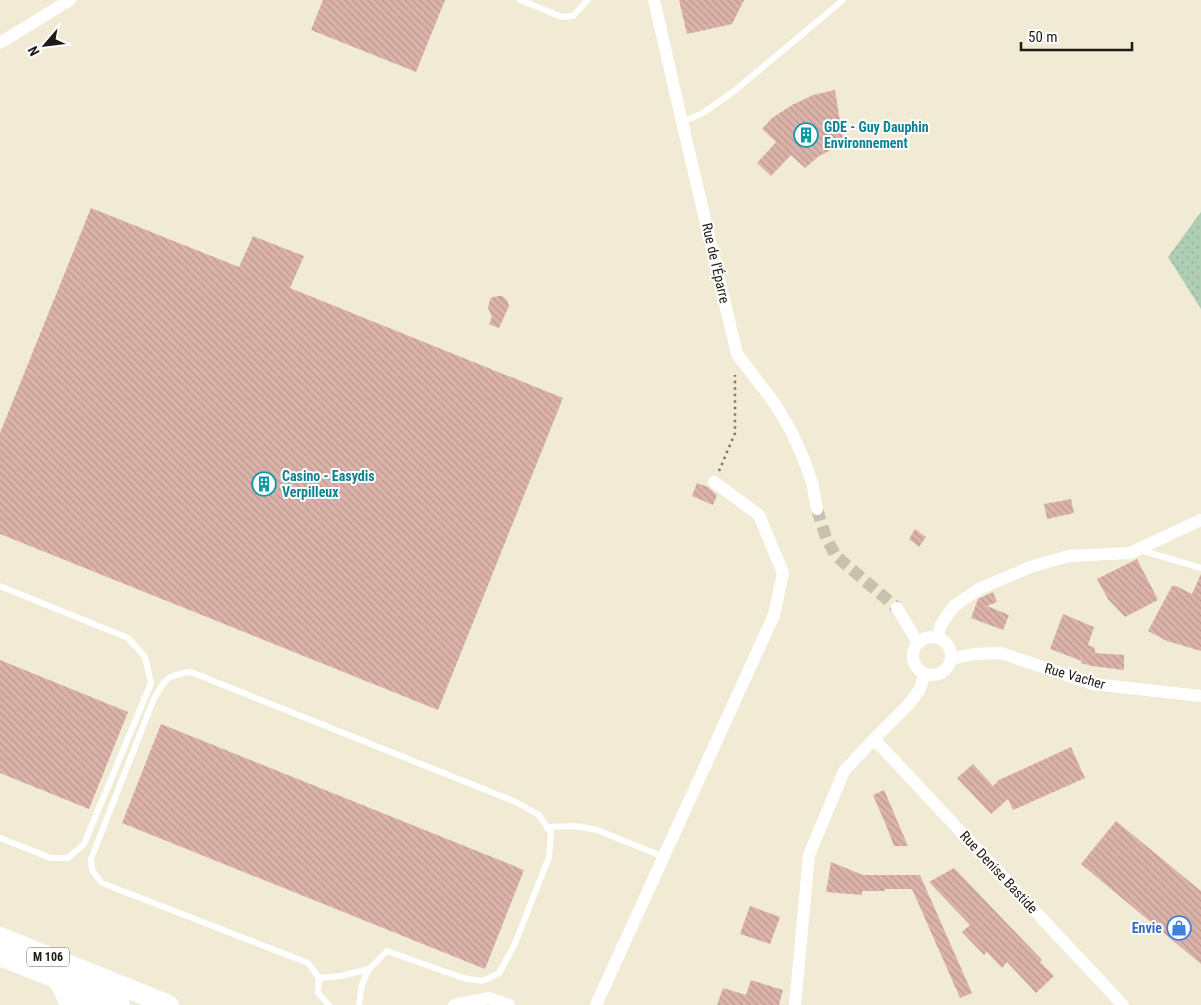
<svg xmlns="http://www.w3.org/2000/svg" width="1201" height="1005" font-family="'Roboto Condensed',sans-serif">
<defs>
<pattern id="garden-dots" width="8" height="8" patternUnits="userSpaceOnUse" patternTransform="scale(1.25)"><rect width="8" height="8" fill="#afccb5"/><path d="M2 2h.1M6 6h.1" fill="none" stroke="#96af9b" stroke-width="1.8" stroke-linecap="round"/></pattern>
<pattern id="building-back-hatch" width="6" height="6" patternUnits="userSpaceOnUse" patternTransform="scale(1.25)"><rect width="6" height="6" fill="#dcb3ab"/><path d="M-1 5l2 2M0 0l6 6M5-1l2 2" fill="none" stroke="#bc9992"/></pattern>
</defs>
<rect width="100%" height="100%" fill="#f1ebd5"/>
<path fill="url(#garden-dots)" d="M 1201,212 L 1201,309 L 1168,257 Z"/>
<g fill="url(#building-back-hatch)">
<path d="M 323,0 L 445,0 L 416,72 L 311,30 Z"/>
<path d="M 679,0 L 744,0 L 732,24 L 687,34 Z"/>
<path d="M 835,90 L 844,146 L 833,149 L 819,156 L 805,168 L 791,155 L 771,176 L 757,163 L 776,142 L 762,129 L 772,118 L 792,105 L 813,95 Z"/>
<path d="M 91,208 L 239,267 L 253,236 L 304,256 L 290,288 L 563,398 L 438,710 L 0,534 L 0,433 Z"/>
<path d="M 499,296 L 502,296 L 507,300 L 509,306 L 499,328 L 489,324 L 492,317 L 488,308 L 490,299 L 493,297 Z"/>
<path d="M 697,483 L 708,487 L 717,495 L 713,505 L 692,496 Z"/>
<path d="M 1071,499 L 1074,513 L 1047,519 L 1044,504 Z"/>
<path d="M 915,529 L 926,537 L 919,547 L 909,539 Z"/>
<path d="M 1137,559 L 1158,600 L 1125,617 L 1108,599 L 1097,579 Z"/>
<path d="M 1201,574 L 1201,651 L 1167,641 L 1148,631 L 1172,586 L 1176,586 L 1192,594 Z"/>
<path d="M 993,592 L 997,602 L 987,606 L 1009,615 L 1003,630 L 971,618 L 978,599 Z"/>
<path d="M 1063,614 L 1094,627 L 1088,645 L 1095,648 L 1095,653 L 1124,655 L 1124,670 L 1092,666 L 1081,663 L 1082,661 L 1050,649 Z"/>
<path d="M 0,660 L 128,712 L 89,809 L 0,773 Z"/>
<path d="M 161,724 L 524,870 L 485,969 L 122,823 Z"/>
<path d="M 1071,747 L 1085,778 L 1013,810 L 1008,799 L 991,814 L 957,778 L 973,764 L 993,786 L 999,780 Z"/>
<path d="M 884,790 L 908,846 L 894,846 L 888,830 L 873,795 Z"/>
<path d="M 1116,821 L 1201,891 L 1201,964 L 1081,864 Z"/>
<path d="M 831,862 L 863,875 L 920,875 L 972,993 L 960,998 L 912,889 L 885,889 L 885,891 L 862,891 L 862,895 L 826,892 Z"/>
<path d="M 954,868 L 1042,960 L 1040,962 L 1054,976 L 1036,993 L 1007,962 L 1002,968 L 987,952 L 984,955 L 962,932 L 970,925 L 929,882 Z"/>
<path d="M 750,906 L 780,917 L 770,944 L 740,934 Z"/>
<path d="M 751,980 L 783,990 L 779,1005 L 717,1005 L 723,988 L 746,995 Z"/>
</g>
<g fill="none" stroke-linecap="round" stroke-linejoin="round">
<path stroke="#c7c1ae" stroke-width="12" stroke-dasharray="12 6" stroke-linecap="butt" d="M 817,509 L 826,538 L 836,556 L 897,608"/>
<path stroke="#7d796b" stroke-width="2.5" stroke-dasharray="2.5 4" stroke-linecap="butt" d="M 719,471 L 735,433 L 735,375"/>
<g stroke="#fff" stroke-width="6">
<path d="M 520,0 L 562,17 L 573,16 L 588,0"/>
<path d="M 682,122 L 703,113 L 733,92 L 843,0"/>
<path d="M 1140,550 L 1201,568"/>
<path d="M 0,586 L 128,638 L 145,657 L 151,683 L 84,844 L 68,858 L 51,858 L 0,838"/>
<path d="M 547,827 L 575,826 L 597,830 L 664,857"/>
<path d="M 319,978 L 341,976 L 369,969"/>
<path d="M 329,1005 L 318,993 L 319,978 L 308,963 L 102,883 L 92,870 L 91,859 L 153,701 C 164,680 166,675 191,672 L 516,802 L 539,815 L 551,833 L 549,857 L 514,946 L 499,973 L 482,981 L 463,978 L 387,951 L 369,969 L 362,984 L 359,1005"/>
</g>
<g stroke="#fff" stroke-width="12">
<path d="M 654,0 L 682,122 L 737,354 L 775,404 L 790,429 L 802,455 L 812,482 L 817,509"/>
<path d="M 0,43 L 70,0"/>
<path d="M 897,608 L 918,643"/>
<circle cx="932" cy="656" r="19"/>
<path d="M 937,638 L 941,625 L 954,606 L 979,589 L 1030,567 L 1069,556 L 1130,553 L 1201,520"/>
<path d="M 951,659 L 974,654 L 1001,653 L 1093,684 L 1201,696"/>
<path d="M 874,739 L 1123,1005"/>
<path d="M 454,1005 L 489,998 L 509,1005"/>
<path d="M 596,1005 L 774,615 L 783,573 L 759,515 L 714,482"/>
<path d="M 795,1005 L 809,855 L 844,771 L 874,739 L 908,705 L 919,691 L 925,673"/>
</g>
<g stroke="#fff" stroke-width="19">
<path d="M 57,978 L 70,1005"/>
<path d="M 84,1005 L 87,999 L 108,991"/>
</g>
<g stroke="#fff" stroke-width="20">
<path d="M 0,937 L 169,1005"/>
<path d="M 0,956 L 98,995 L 120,1005"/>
</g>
</g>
<defs>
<g id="building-ring" transform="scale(1.25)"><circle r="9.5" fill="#fff" stroke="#0f9aa8" stroke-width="1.5"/><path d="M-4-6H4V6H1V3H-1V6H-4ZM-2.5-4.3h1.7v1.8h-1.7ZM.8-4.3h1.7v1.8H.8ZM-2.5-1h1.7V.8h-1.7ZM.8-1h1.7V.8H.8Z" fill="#0f9aa8"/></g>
<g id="shop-ring" transform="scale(1.25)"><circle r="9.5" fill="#fff" stroke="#3f7fe0" stroke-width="1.5"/><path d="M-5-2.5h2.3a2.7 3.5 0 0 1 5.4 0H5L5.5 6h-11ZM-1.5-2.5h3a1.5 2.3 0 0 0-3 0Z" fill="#3f7fe0"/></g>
</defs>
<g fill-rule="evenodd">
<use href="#building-ring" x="806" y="135"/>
<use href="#building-ring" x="264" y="484"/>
<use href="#shop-ring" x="1179" y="928"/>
</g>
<g text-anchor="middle" stroke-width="4" stroke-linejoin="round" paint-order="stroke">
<rect fill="#fff" stroke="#615f5a" stroke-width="1" x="27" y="947.5" width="42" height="19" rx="4"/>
<g font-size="12" font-weight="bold" fill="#1d1b13">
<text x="48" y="961">M 106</text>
</g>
<g font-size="14" font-weight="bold" fill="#0d838f" stroke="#fff" text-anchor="start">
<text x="824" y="132">GDE - Guy Dauphin<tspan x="824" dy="16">Environnement</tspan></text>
<text x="282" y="481">Casino - Easydis<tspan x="282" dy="16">Verpilleux</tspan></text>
</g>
<g font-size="14" fill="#1d1b13" stroke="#fff">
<text transform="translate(716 263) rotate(77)" y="5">Rue de l'Éparre</text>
<text transform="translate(1075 676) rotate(16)" y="5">Rue Vacher</text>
<text transform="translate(999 872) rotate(47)" y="5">Rue Denise Bastide</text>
</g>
<g font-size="14" font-weight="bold" fill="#366cbe" stroke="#fff" text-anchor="end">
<text x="1162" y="933">Envie</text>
</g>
</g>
<g transform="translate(45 45) rotate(242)" stroke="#ffffff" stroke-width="4" paint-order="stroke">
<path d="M0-4L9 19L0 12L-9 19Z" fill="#1d1b13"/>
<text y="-8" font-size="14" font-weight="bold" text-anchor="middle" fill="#1d1b13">N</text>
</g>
<path d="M1021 42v8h111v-8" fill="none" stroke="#1d1b13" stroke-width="2.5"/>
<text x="1028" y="42" font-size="15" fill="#1d1b13" stroke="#ffffff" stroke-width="4" paint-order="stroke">50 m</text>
</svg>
